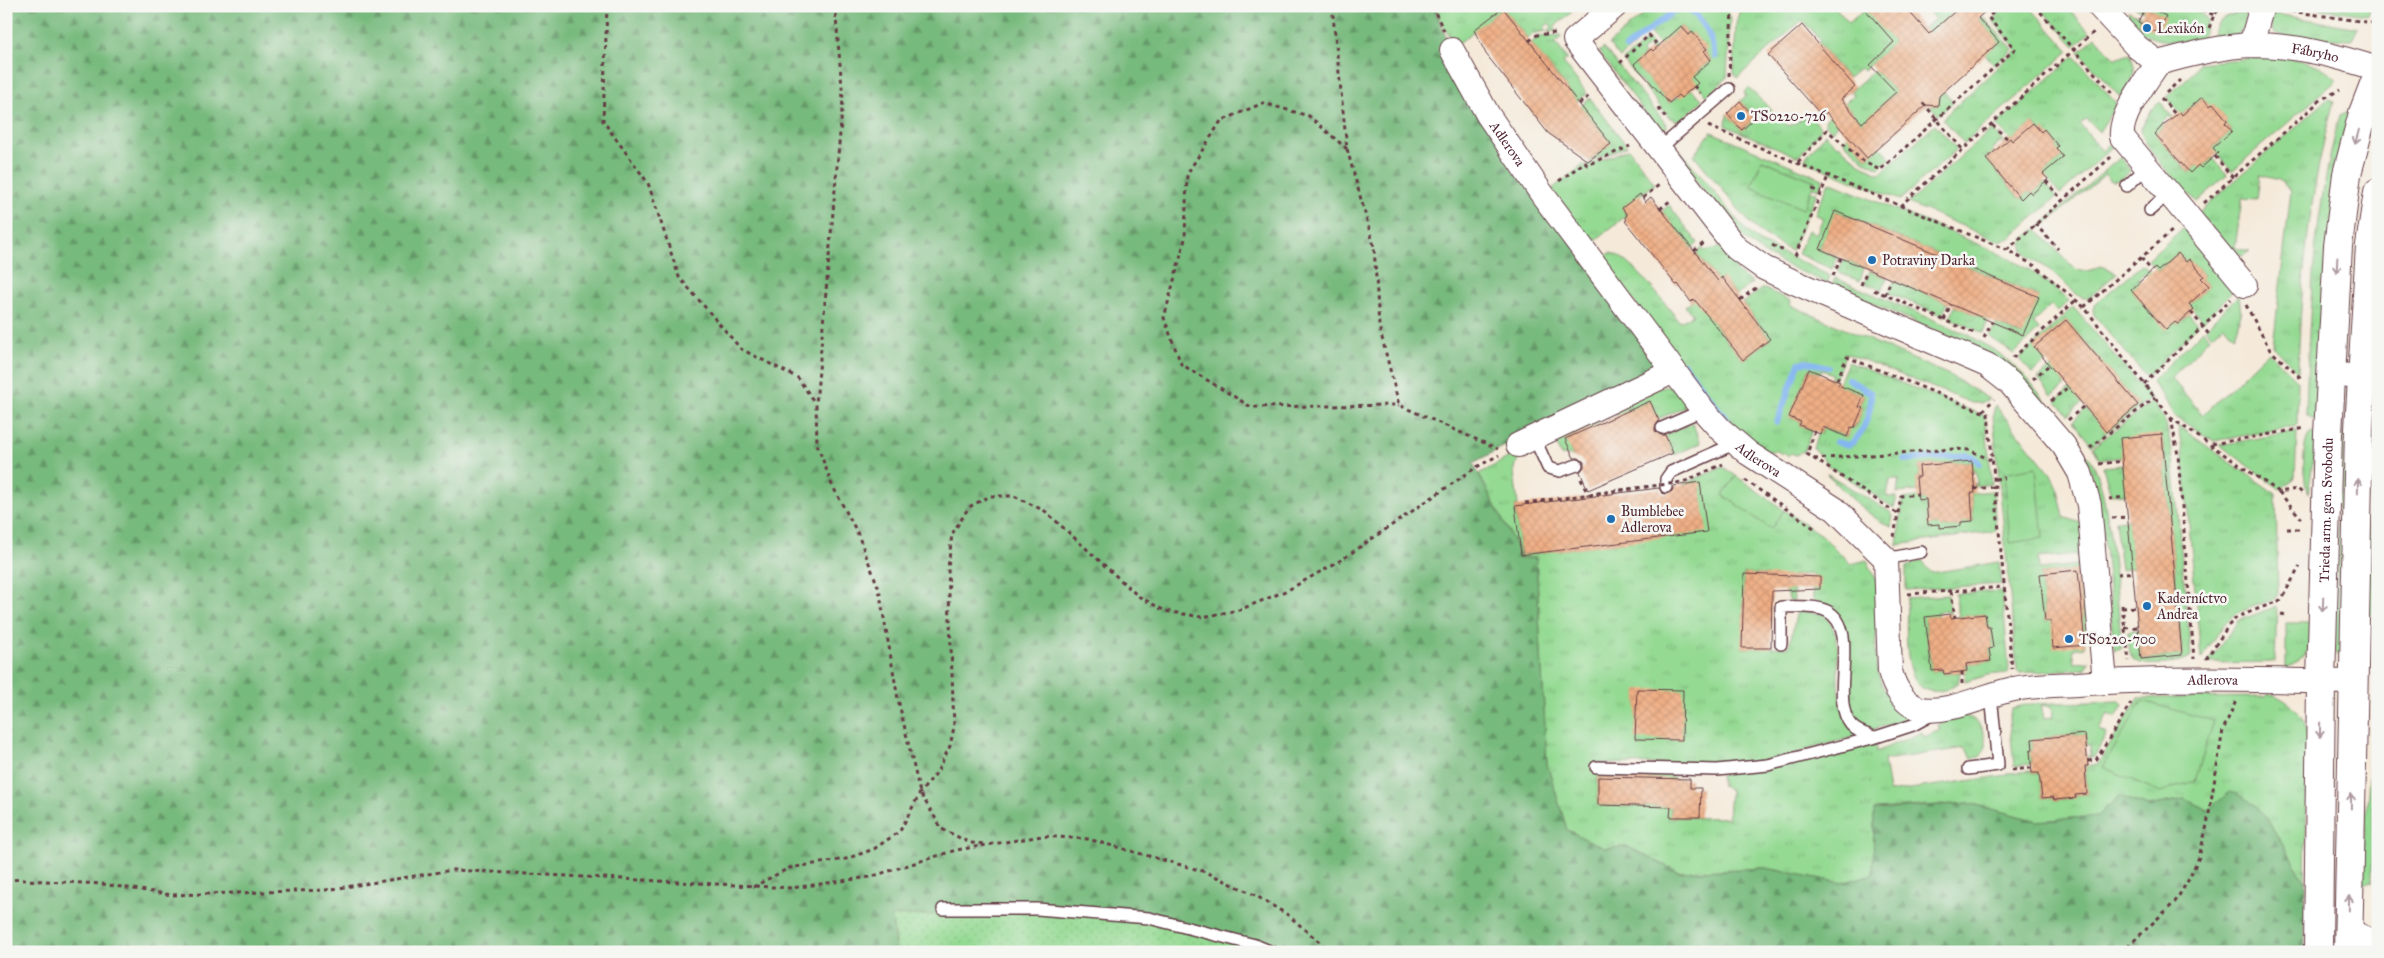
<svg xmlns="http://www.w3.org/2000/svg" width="2384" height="958" font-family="'IM FELL Great Primer',serif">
<defs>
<pattern id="grass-tufts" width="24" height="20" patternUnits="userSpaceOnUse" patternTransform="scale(1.25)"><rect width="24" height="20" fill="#94da93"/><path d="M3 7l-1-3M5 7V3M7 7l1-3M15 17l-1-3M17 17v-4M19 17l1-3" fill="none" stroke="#81bb7f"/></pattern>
<pattern id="forest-firs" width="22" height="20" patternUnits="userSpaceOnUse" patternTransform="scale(1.25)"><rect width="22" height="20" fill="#77ba7d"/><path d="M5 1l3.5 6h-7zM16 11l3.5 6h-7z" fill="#649767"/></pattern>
<pattern id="garden-dots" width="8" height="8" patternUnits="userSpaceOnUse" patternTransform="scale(1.25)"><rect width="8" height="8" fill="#94da93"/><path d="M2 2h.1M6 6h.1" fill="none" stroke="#81bb7f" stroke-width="1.8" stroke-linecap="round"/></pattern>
<pattern id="building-cross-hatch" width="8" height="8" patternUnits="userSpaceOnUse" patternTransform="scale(1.25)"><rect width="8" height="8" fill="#efaf85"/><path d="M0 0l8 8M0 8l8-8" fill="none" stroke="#ce9673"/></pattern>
</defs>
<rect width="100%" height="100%" fill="#f6f6f2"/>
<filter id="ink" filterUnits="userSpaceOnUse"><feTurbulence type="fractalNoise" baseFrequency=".02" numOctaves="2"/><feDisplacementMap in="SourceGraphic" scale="10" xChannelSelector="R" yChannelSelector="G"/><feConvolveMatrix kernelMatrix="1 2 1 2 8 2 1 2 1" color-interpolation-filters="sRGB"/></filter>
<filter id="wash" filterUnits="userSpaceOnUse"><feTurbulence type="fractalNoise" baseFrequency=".0096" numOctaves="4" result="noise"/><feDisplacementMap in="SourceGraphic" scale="20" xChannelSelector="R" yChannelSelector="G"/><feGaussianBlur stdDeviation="1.12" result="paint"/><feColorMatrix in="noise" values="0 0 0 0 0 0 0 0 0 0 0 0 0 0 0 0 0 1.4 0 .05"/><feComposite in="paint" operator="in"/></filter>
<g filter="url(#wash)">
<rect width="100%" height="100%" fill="#f5eada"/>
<g fill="url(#grass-tufts)" stroke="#6f7c5f" fill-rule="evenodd">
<path d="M 1438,6 L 1569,6 L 1573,11 L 1554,27 L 1557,31 L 1547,32 L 1552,27 L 1549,23 L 1544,28 L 1546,31 L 1535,33 L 1527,38 L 1503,8 L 1455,46 L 1435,11 Z"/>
<path d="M 1653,6 L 1727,6 L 1730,19 L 1727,78 L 1707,96 L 1692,77 L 1711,60 L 1704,51 L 1706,49 L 1691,33 L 1689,35 L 1681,26 L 1660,45 L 1649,32 L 1620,58 L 1609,44 Z"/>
<path d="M 1741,6 L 1838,6 L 1836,8 L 1849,23 L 1865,9 L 1894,42 L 1863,71 L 1860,68 L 1848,78 L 1818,43 L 1820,40 L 1802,20 L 1737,78 L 1734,74 L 1734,67 L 1736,24 Z"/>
<path d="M 1924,6 L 1961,6 L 1964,32 L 1899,48 L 1935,19 Z"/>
<path d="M 2005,6 L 2029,6 L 2069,51 L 1964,143 L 1942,119 L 2017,49 L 1993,21 Z"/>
<path d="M 2038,6 L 2066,6 L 2090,32 L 2075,46 Z"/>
<path d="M 2134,6 C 2152,6 2199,1 2207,21 L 2201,40 C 2173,43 2148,43 2128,22 L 2128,11 L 2141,16 L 2138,23 L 2165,16 L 2146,6 L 2143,11 Z"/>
<path d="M 2302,6 L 2374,6 L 2367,15 Z"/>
<path d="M 2270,13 L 2358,28 L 2351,40 L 2282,36 L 2273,32 L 2269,20 Z"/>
<path d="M 2236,14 L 2247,14 L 2245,23 L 2238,35 L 2210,39 C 2216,25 2220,17 2236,14 Z"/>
<path d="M 1982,16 L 2013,49 L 1995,65 L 1985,54 L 1999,42 L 1979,19 Z"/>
<path d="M 1560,35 L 1562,37 L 1555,42 L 1567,59 L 1563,62 L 1587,94 L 1577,101 L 1531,43 L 1538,37 Z"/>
<path d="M 2095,37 L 2115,59 L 2130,54 C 2139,72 2132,81 2122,96 L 2119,96 L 2079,52 Z"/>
<path d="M 1648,39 L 1655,49 L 1653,51 L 1648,46 L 1642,52 L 1644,55 L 1635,64 L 1669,103 L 1691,89 L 1703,100 L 1683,118 L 1676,121 L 1669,117 L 1623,60 Z"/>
<path d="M 1604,48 L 1666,124 L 1667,127 L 1661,133 L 1599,52 Z"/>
<path d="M 2074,56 L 2115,102 L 2116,105 L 2099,132 L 2086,119 L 2080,124 L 2102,151 L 2109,144 L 2112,147 L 2060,194 L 2043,174 L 2063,157 L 2056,148 L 2058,146 L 2044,130 L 2041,132 L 2033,123 L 2012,141 L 1996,125 Z"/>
<path d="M 2273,56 C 2297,60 2320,60 2337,80 L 2232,171 L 2213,148 L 2232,131 L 2225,123 L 2227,120 L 2213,104 L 2210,106 L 2202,97 L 2182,115 L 2166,97 L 2193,73 L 2198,63 Z"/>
<path d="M 1874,70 L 1896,92 L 1862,123 L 1848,107 L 1832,131 L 1825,123 L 1826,119 L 1854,95 L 1851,91 Z"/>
<path d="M 1748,88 L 1789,126 L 1810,115 L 1820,127 L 1820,131 L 1800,155 L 1796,156 L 1726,126 L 1727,114 L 1742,130 L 1755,118 L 1740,101 L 1746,96 L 1744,92 Z"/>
<path d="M 1941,88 L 1953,102 L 1938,115 L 1929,104 L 1934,106 Z"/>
<path d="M 1590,98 L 1627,146 L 1589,162 L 1610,144 L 1581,106 Z"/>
<path d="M 2328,99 L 2334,101 C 2309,190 2301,280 2298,372 L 2273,346 L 2291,191 L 2279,180 L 2260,175 L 2257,199 L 2242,198 L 2235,248 L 2250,251 L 2242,256 L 2234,252 L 2198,213 Z"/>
<path d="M 2160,102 L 2173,117 L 2172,119 L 2169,116 L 2161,123 L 2163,126 L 2155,134 L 2189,173 L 2198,165 L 2201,168 L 2213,158 L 2227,175 L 2197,202 C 2179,182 2146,155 2141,129 L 2152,109 Z"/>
<path d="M 2351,110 L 2318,420 L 2312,419 L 2306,414 C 2309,313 2313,214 2340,115 Z"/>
<path d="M 1935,124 L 1957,149 L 1900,200 L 1805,161 L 1806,157 L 1825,134 L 1837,146 L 1839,145 L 1862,165 L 1880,174 Z"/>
<path d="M 1992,129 L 2005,143 L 2003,144 L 2001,141 L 1992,149 L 1994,152 L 1986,159 L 2020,199 L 2029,191 L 2032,194 L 2045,182 L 2056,198 L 2010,238 L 1998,241 L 1908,203 Z"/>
<path d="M 1711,132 L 1823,179 L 1819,189 L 1813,187 L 1815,181 L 1762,160 L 1751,187 L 1803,208 L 1811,191 L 1817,193 L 1791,251 L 1762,234 L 1750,223 L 1694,155 Z"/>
<path d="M 1848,136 L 1867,158 L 1880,147 L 1891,158 L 1879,168 L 1865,161 L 1843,141 Z"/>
<path d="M 1629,149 L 1655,184 L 1622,208 L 1627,215 L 1597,239 L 1590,240 L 1552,189 L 1584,164 L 1586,166 Z"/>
<path d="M 1680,150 L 1744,228 L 1758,241 L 1830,276 L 1827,283 C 1803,272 1776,263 1755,247 C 1725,224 1703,188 1680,159 Z"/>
<path d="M 2121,157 L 2130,170 C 2126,177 2120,181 2111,181 L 2105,174 L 2042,227 L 2040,226 Z"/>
<path d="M 1829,182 C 1867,198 1905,213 1943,229 C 1988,249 2034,265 2069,301 L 2058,311 L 2051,305 L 2033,323 L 2039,330 L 2014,354 L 1989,337 L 1996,324 L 2022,335 L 2038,296 L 1836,211 L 1820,249 L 1837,257 L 1832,269 L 1798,254 L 1808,230 L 1816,234 L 1823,218 L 1815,214 Z"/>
<path d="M 1669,205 L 1698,243 L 1692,248 L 1662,211 Z"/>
<path d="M 2184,227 L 2236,288 L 2203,321 L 2189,304 L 2209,286 L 2201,278 L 2204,275 L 2189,260 L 2186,262 L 2178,253 L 2158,271 L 2148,260 Z"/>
<path d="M 2036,229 L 2075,269 C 2084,273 2092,270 2101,266 L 2117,273 L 2090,297 L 2083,298 C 2071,292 2062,279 2051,271 C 2043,265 2023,257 2022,246 C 2022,239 2031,233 2036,229 Z"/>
<path d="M 1721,247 L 1738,263 L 1735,267 L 1737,272 L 1752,283 L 1737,295 L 1722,278 L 1718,281 L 1696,253 L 1702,248 L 1705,251 Z"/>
<path d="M 1610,253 C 1629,254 1667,307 1680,322 L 1693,315 L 1685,306 L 1695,298 L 1728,343 L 1729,342 L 1743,360 L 1770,339 L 1743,303 L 1761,289 L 1765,289 L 1791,301 L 1790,305 L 1949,375 L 1989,399 L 1981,403 L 1972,403 L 1846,353 L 1835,379 L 1831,378 L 1832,374 L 1822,370 L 1820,373 L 1809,369 L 1790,417 L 1801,422 L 1799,425 L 1812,430 L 1804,451 L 1796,455 L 1791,453 L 1788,456 L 1784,452 L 1781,454 L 1778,451 L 1768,451 L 1766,454 L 1730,425 L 1606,265 L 1606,256 Z"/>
<path d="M 1844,260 L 1864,268 L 1860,281 L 1838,272 Z"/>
<path d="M 2143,264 L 2151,273 L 2148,275 L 2146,272 L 2138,279 L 2140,282 L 2131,290 L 2166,329 L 2175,321 L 2178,324 L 2189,314 L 2198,325 L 2147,377 L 2094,315 L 2093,310 L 2094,305 Z"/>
<path d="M 1870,271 L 1887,278 L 1882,290 L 1865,283 Z"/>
<path d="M 1835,278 L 1967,334 L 2002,355 L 2027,378 L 2084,450 L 2083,453 C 2054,416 2026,376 1986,352 L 1832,286 Z"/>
<path d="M 1894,281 L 1948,303 L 1942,315 L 1889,293 Z"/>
<path d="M 2239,295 L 2241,314 L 2234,336 L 2224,325 L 2212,336 L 2205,328 Z"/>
<path d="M 1955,306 L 1988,320 L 1983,333 L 1950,318 Z"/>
<path d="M 2073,307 L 2151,398 L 2092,445 L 2073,421 L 2086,409 L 2106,431 L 2137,404 L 2066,320 L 2034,347 L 2046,361 L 2033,374 L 2019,359 Z"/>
<path d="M 2203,330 L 2210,338 L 2171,378 L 2203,415 L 2268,352 L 2298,381 L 2297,426 L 2214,441 L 2174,416 L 2163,396 L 2151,382 Z"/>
<path d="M 1848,362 L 1985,416 L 1992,484 L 1974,486 L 1974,484 L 1977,483 L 1976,472 L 1973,472 L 1972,461 L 1919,466 L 1920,477 L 1917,477 L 1918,491 L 1897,493 L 1899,479 L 1890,479 L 1887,497 L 1897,497 L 1894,508 L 1829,466 L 1813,448 L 1818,433 L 1821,434 L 1823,427 L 1847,437 L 1851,427 L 1855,428 L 1863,408 L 1859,407 L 1864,395 L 1838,385 Z"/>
<path d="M 2051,367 L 2066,385 L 2052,396 L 2038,379 Z"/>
<path d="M 1663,386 C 1677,387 1680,396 1685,407 L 1658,419 L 1650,401 L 1616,416 L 1617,407 Z"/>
<path d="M 2070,389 L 2082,403 L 2068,415 L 2056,401 Z"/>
<path d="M 2153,401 L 2166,424 L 2172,451 L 2191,657 C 2183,665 2140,668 2133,659 C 2128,652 2129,640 2128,632 L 2139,631 L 2141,659 L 2182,655 L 2162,435 L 2122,457 L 2100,460 L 2093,447 Z"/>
<path d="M 1995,405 L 2051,474 L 2058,490 L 2064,517 L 2083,524 L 2086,556 L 2077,557 L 2077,554 L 2038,558 L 2039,569 L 2078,565 L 2078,562 L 2086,561 L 2087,580 L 2079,581 L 2078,570 L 2040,574 L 2045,621 L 2083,617 L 2080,590 L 2088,589 L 2092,633 L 2084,634 L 2085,647 L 2073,649 L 2075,663 L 2089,662 L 2084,669 L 2019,673 L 2017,669 L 1993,415 Z"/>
<path d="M 1592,417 L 1600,424 L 1566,439 L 1573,456 L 1561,455 L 1555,441 L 1556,435 Z"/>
<path d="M 1692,423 L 1701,443 L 1674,455 L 1665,435 Z"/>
<path d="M 2178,426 L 2276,494 L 2278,597 L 2235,614 L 2225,623 L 2201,659 L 2183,455 Z"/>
<path d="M 2297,431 L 2295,478 L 2280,489 L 2220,445 Z"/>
<path d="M 2318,432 L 2308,493 C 2303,481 2301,443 2310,434 Z"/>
<path d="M 2339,433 L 2349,433 L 2343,653 L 2339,655 L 2335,653 Z"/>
<path d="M 2371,436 L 2378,437 L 2378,614 L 2367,613 Z"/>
<path d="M 1520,451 L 1514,472 L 1518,505 L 1515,506 L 1521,555 L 1706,531 L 1700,483 L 1683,484 L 1723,467 L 1736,476 L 1723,495 L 1771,528 L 1784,510 L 1821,535 L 1851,564 L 1867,560 C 1871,569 1877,579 1877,589 C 1881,639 1859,685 1912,717 L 1869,731 L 1855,724 L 1849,713 L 1840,616 C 1832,607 1823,606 1813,599 L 1813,574 L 1793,575 L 1794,602 L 1790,601 C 1775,572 1776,575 1744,574 L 1743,648 L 1789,647 L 1797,611 L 1823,614 C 1845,633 1835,668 1839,693 C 1841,707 1851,723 1857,736 L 1774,759 L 1726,765 L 1594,763 L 1594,773 L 1670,774 L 1676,779 L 1598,777 L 1598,805 L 1671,807 L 1670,817 L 1728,818 L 1730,790 L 1722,786 L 1720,775 L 1864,744 L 1876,745 L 1876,752 L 1922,732 L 1924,737 L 1940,730 L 1938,725 C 1946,721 1956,716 1965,716 C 1977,717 1988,735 1986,746 C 1985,750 1982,754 1980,757 L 1972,758 L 1965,748 L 1884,760 L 1889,792 L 2008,775 L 2008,773 L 2032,771 L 2032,773 L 2039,773 L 2042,798 L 2053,797 L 2054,800 L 2075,798 L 2075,795 L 2087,794 L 2085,766 L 2098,764 L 2139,698 L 2266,697 L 2269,693 C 2290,700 2305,715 2308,736 L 2305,881 L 2265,816 L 2208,810 L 2184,799 L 2148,806 L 2119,796 L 2098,816 L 2037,821 L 1969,803 L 1875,809 L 1874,874 L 1842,883 L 1766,868 L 1678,872 L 1628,847 L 1604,848 L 1567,830 L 1547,764 L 1536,558 L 1522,558 L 1479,474 Z"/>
<path d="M 2088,456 C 2110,478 2118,612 2122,648 L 2114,650 C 2108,590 2107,512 2085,457 Z"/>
<path d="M 2123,465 L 2126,494 L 2111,495 L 2103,467 Z"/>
<path d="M 1826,473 L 1890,512 L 1893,516 L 1891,527 C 1866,515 1847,494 1826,473 Z"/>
<path d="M 1993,491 L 1996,531 L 1897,545 L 1903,499 L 1918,497 L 1919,500 L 1926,499 L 1928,525 L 1939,524 L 1940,528 L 1961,526 L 1961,522 L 1973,521 L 1971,493 Z"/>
<path d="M 2128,520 L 2133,568 L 2121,570 L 2115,521 Z"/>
<path d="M 1922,560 L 1931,573 L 1999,562 L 2002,584 L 1906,590 L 1906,567 Z"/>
<path d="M 2002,591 L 2009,669 L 2007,673 L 1988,675 L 1965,682 L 1966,664 L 1991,661 L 1989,649 L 1993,648 L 1990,627 L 1987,627 L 1985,614 L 1959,617 L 1955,594 Z"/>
<path d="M 1948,595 L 1950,614 L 1948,614 L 1947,611 L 1937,612 L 1937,616 L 1925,618 L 1932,671 L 1943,670 L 1944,674 L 1960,672 L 1958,684 C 1953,687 1946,690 1940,691 C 1899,699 1907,622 1907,598 Z"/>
<path d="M 2277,606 L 2275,662 L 2208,663 L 2238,621 Z"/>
<path d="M 2286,623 L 2313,623 C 2311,647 2309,658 2286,668 Z"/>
<path d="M 2120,701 L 2123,705 L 2116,718 L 2108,714 L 2099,729 L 2107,734 L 2094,757 L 2087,759 L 2087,757 L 2091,756 L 2090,745 L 2086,745 L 2085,734 L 2033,739 L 2033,750 L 2030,751 L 2031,764 L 2014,766 L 2009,718 L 2012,708 L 2030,704 ZM 2041,705 L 2052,707 L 2053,717 L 2044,718 Z"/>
<path d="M 2372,746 L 2375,750 L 2372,882 L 2360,885 Z"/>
</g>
<path fill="url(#forest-firs)" stroke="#606c54" d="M 6,6 L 1438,6 L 1435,12 L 1452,50 L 1656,365 L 1473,463 L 1522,558 L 1536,558 L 1547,764 L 1567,830 L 1604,848 L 1628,847 L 1678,872 L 1766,868 L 1842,883 L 1873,874 L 1874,810 L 1969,803 L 2037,821 L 2098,816 L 2119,796 L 2148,806 L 2184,799 L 2208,810 L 2230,792 L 2238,794 L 2254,804 L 2265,816 L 2305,881 L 2305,952 L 1290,952 L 1110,910 L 892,917 L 896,952 L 6,952 Z"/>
<g fill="#94da93" stroke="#6f7c5f">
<path d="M 1762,160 L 1815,181 L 1803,209 L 1751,187 Z"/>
<path d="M 2036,467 L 2043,538 L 2010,543 L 2004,473 Z"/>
<path d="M 1736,476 L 1784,510 L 1771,529 L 1723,495 Z"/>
<path d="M 2142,701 L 2214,721 L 2195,781 L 2160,792 L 2103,767 Z"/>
</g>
<path fill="url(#garden-dots)" stroke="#6f7c5f" d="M 1110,910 L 1290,952 L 896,952 L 892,916 Z"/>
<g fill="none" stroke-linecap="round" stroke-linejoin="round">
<g stroke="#84b6f1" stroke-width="6">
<path d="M 1626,48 L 1674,11 L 1684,7 C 1704,17 1712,37 1715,57"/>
<path d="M 1684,364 L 1728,421"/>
<path d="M 1777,422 L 1799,363 L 1807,362 L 1828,367"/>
<path d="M 1836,442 L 1849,445 C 1864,435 1872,410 1871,393 L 1848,379"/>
<path d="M 1904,460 L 1968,455 L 1974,457 L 1979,463"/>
</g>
</g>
<g id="blocks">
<g fill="url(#building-cross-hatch)">
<path d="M 1862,6 L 1904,6 L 1929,34 L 1961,6 L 1991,6 L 1978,18 L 1999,42 L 1939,96 L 1938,106 L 1926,105 L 1867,158 L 1826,112 L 1822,116 L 1768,55 L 1802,25 L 1855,87 L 1841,99 L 1862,123 L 1896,92 L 1870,65 L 1894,42 Z"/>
<path d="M 2146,6 L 2166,16 L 2158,33 L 2138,23 Z"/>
<path d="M 1503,8 L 1611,144 L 1588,161 L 1548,133 L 1486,54 L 1474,30 Z"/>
<path d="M 1681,26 L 1689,35 L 1692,32 L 1707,49 L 1704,51 L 1711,60 L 1692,77 L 1698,83 L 1681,98 L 1678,95 L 1669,103 L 1634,64 L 1651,49 L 1653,51 Z"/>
<path d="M 2202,97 L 2210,106 L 2213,103 L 2227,120 L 2225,123 L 2232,131 L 2213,148 L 2218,153 L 2201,168 L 2198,165 L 2190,173 L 2155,134 L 2163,125 L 2180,112 L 2182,115 Z"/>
<path d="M 1740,101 L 1755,118 L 1742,130 L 1727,114 Z"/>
<path d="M 2033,123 L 2041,132 L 2044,129 L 2058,146 L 2056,148 L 2063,157 L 2043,174 L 2048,179 L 2032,194 L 2029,191 L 2021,199 L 1986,159 L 2010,138 L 2012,141 Z"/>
<path d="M 1640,194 L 1645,202 L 1651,197 L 1718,281 L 1722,277 L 1770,339 L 1743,360 L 1694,299 L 1691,302 L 1678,284 L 1676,285 L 1625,221 L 1627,220 L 1625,217 L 1627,215 L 1622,208 Z"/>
<path d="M 1835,211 L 2039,297 L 2023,335 L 1820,249 Z"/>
<path d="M 2178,253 L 2186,262 L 2189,259 L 2204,276 L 2201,278 L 2209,286 L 2189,304 L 2194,309 L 2178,324 L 2175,322 L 2166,330 L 2131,290 L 2155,268 L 2158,271 Z"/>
<path d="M 2066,320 L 2138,405 L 2106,432 L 2034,347 Z"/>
<path d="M 1809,369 L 1840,382 L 1838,385 L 1864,395 L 1859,407 L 1863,408 L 1854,428 L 1851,427 L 1847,437 L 1823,427 L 1820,434 L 1799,425 L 1801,422 L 1789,417 Z"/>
<path d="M 1650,401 L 1659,421 L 1655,427 L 1655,431 L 1661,435 L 1665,435 L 1673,453 L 1588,490 L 1580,472 L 1584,467 L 1584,462 L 1579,458 L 1574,458 L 1565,439 Z"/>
<path d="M 2162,434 L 2182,655 L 2141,659 L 2120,438 Z"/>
<path d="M 1972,461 L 1975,493 L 1971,493 L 1973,521 L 1961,522 L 1961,526 L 1939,528 L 1939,524 L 1928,525 L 1926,499 L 1918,500 L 1916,477 L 1920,477 L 1919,466 Z"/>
<path d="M 1700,482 L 1707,532 L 1521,555 L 1515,506 L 1659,488 L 1662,493 L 1666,494 L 1672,491 L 1674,486 Z"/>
<path d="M 2078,570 L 2085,645 L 2053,648 L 2051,621 L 2045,621 L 2040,574 Z"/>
<path d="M 1744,574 L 1820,577 L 1820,589 L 1772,591 L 1771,648 L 1742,648 Z"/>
<path d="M 1950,614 L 1951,618 L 1985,614 L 1987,627 L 1990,627 L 1993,648 L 1989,649 L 1991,661 L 1966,664 L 1967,671 L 1944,674 L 1943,670 L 1932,671 L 1925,617 Z"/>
<path d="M 1637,689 L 1683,690 L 1682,740 L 1635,739 Z"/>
<path d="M 2085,734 L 2088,766 L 2085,766 L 2087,794 L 2075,795 L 2076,798 L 2054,800 L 2053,797 L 2042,798 L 2039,773 L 2032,773 L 2030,751 L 2033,750 L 2032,739 Z"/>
<path d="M 1598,777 L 1690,779 L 1690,788 L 1701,788 L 1700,817 L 1670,817 L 1671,807 L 1598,805 Z"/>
</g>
</g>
</g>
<g filter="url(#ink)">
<use href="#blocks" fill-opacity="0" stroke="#643d45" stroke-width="1"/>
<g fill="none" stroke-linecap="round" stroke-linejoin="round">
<g stroke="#643d45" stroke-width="14">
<g id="service">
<path d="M 1659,149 L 1729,89"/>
<path d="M 2127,186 L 2147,167"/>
<path d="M 2150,210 L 2169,193"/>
<path d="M 1662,428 L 1703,410"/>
<path d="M 1534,437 L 1548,468 L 1560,471 L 1577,465"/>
<path d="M 1666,487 L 1666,479 L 1671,472 L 1736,443"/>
<path d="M 1886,559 L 1921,552"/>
<path d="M 1781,644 L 1781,607 C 1795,607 1815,605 1827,611 C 1862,629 1828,698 1851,725 C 1857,732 1866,734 1874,737"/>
<path d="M 1596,767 L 1717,770 L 1768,765 L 1876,737 L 1913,725 L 1933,714"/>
<path d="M 1968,769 L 1998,765 L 1991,695"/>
<path d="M 943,909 L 1037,909 L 1149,918 L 1255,945 L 1272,952"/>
</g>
</g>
<g stroke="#643d45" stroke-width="26">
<g id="minor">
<path d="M 1615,6 L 1575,40 L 1736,248 L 1764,268 L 1794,282 L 1987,365 L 2010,383 L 2064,446 L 2080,473 L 2089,505 L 2105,682"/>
<path id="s1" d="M 2099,6 L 2137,47 L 2158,63 C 2189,55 2221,46 2253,45 C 2296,45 2337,56 2378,69"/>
<path d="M 2251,45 L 2262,6"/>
<path id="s2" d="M 1452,50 L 1488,115 L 1542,194 L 1703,410 L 1721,430 L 1748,453 L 1835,509 L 1886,559 L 1890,671 C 1894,687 1904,706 1922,709 C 1950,714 1986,694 2014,689 C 2034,685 2057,685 2078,684 C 2170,677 2262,680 2354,682"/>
<path d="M 2158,63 C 2146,82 2119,115 2122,137 L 2245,285"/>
<path d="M 2331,374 L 2378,379"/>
<path d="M 1518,445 L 1674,371"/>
<path d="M 2349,931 L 2378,944"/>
</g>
</g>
<g stroke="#643d45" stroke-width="30">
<g id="tertiary">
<path id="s3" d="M 2318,952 L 2321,681 L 2328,434 L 2338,246 L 2347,174 L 2363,113 L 2378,74"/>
<path d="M 2348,952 L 2359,429 L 2370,245 L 2378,192"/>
</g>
</g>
<g stroke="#643d45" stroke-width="3" stroke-dasharray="4 4" stroke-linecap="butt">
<path d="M 607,6 L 603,121 L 648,183 L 679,277 L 741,349 L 798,378 L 815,403"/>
<path d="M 835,6 L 843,99 L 816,404 L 817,444 L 832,485 L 857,532 L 879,589 L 898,699 L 920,793 L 942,829 L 970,843 L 985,844"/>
<path d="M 1332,6 L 1347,149 L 1374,246 L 1379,326 L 1399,405 L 1498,449"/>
<path d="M 1432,6 L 1444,31"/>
<path d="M 2035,6 L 2113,94"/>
<path d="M 2195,6 L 2214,15"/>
<path d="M 2222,6 L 2239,7"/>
<path d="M 2134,10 L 2142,13"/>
<path d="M 2283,10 L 2373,23"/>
<path d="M 2209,28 L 2214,15 L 2222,6"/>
<path d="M 1529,41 L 1537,35 L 1555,33"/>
<path d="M 1620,63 L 1649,35 L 1658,46"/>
<path d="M 1729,76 L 1732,8"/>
<path d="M 1694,86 L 1700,93"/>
<path d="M 2166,93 L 2180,80"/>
<path d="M 2161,98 L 2176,115"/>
<path d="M 1923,103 L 1963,150"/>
<path d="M 1579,104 L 1590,95"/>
<path d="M 1658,108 L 1668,120"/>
<path d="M 1992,125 L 2009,140"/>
<path d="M 1708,126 L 2007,250 L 2035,266 L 2084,307 L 2171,418 L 2279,492 L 2298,489 L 2302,493"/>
<path d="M 1347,149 L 1309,116 L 1263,103 L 1221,121 L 1187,174 L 1185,239 L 1164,318 L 1181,364 L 1251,407 L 1399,405"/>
<path d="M 2215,156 L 2233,178"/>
<path d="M 1798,162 L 1827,130 L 1864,162 L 1880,170 L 2015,49 L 1988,17 L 2001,6"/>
<path d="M 1559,181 L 1585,162 L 1587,165 L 1630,146"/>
<path d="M 2046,181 L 2062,200"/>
<path d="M 1812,189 L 1821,192"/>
<path d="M 1643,198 L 1660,184"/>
<path d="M 2204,203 L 2322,99 L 2340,90"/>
<path d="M 1900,206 L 2095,31"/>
<path d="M 1660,209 L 1671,200"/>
<path d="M 2035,224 L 2058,249"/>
<path d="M 1772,245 L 1786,252"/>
<path d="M 2007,250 L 2111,157"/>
<path d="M 1694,251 L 1704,243"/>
<path d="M 1795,256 L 1829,174"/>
<path d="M 2141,258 L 2152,271"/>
<path d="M 1833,276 L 1841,258"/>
<path d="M 1861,285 L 1867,270"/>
<path d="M 1874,290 L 1974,333"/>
<path d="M 1885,295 L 1891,280"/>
<path d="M 1740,300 L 1757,287"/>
<path d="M 2246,305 L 2270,350 L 2302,379"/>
<path d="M 2084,307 L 2173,230"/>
<path d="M 2191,312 L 2211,337"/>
<path d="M 1944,320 L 1951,305"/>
<path d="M 1984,338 L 1992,322"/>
<path d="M 2013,358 L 2076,300"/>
<path d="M 2033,379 L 2049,365"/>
<path d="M 1837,380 L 1847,357 L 1988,414 L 2012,669"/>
<path d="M 2144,384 L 2231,299"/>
<path d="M 2051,401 L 2068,387"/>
<path d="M 1983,411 L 1994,399"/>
<path d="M 2171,418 L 2178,455 L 2194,659"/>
<path d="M 2068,420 L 2084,406"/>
<path d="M 1815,431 L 1807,454 L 1898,514"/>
<path d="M 2212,444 L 2306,428"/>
<path d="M 2090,448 L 2155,397"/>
<path d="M 1814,459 L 1954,449 L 1969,450 L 1993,461"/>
<path d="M 2099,464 L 2123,461"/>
<path d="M 1581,479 L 1588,495"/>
<path d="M 1995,479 L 2005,478"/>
<path d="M 1745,480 L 1814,528"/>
<path d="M 1974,489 L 1995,487"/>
<path d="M 2279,492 L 2301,518"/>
<path d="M 2109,499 L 2126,497"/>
<path d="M 1525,503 L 1652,486"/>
<path d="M 2112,518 L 2128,517"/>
<path d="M 2287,529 L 2302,529"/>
<path d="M 1894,537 L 1901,496 L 1918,494"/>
<path d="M 2118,574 L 2133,572"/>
<path d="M 1951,591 L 1955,618"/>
<path d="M 1908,594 L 2004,587"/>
<path d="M 2122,605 L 2129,661"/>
<path d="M 2122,608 L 2136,607"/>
<path d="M 2281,614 L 2286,615"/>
<path d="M 2125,628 L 2138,627"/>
<path d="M 2206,659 L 2229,625 L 2237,617 L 2281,600 L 2300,566"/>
<path d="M 1962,684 L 1962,672"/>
<path d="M 2088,761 L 2096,760 L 2131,703"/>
<path d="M 2012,770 L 2031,768"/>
<path d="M 2376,872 L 2378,871"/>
<path d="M 6,879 L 102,884 L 172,895 L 326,890 L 453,870 L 792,888 L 870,877 L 956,850 L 1042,836 L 1088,839 L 1206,872 L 1253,894 L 1288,915 L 1331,952"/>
<path d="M 753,887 L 789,868 L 846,859 L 874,849 L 900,831 L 920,793 L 937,772 L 950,746 L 954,727 L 948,568 L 952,534 L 969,507 L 990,496 L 1014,496 L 1045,511 L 1138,596 L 1165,611 L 1202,617 L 1239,610 L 1288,590 L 1341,560 L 1475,468 L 1499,455"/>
<path d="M 2122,952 L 2175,902 L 2189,879 L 2199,857 L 2207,825 L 2223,730 L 2236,701"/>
</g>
<use href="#service" stroke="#fff" stroke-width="11"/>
<use href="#minor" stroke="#fff" stroke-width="24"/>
<use href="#tertiary" stroke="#fff" stroke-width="28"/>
<path stroke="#643d45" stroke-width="3" stroke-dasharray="4 4" stroke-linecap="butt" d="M 1591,496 L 1591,494 L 1683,482 L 1723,464"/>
</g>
<defs><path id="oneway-shaft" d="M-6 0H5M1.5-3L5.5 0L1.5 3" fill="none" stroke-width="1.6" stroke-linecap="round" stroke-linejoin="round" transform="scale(1.25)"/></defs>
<g stroke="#ae9aa0">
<use href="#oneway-shaft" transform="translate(2357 137) rotate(105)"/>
<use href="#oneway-shaft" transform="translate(2337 265) rotate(93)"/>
<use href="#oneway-shaft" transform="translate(2358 486) rotate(-89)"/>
<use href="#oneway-shaft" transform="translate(2323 604) rotate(92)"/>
<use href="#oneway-shaft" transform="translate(2320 730) rotate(91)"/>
<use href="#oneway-shaft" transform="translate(2351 801) rotate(-89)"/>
<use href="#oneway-shaft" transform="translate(2349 903) rotate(-89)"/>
</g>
</g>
<g fill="#1f6fb2" stroke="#f6f6f2" stroke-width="2">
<circle cx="2147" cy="28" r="5"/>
<circle cx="1741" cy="116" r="5"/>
<circle cx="1872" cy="260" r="5"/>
<circle cx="1611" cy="519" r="5"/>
<circle cx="2147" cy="606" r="5"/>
<circle cx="2069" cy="639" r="5"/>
</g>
<g text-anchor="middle" stroke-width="5" stroke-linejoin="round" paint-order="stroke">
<g font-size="14" fill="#4a1f2b" stroke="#f6f6f2" text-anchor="start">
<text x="2157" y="33">Lexikón</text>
<text x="1751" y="121">TS0220-726</text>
<text x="1882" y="265">Potraviny Darka</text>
<text x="1621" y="516">Bumblebee<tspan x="1621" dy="16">Adlerova</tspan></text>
<text x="2157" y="603">Kaderníctvo<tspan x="2157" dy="16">Andrea</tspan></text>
<text x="2079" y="644">TS0220-700</text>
</g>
<g font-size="14" fill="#4a1f2b" stroke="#f6f6f2">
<text dy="5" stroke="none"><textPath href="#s1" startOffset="242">Fábryho</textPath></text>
<text dy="5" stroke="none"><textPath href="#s2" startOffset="109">Adlerova</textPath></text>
<text dy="5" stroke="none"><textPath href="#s2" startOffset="514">Adlerova</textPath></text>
<text dy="5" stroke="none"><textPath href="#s3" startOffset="442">Trieda arm. gen. Svobodu</textPath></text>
<text dy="5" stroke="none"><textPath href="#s2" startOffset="1135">Adlerova</textPath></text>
</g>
</g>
<rect width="2384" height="958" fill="none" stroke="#f6f6f2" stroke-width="25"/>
</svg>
